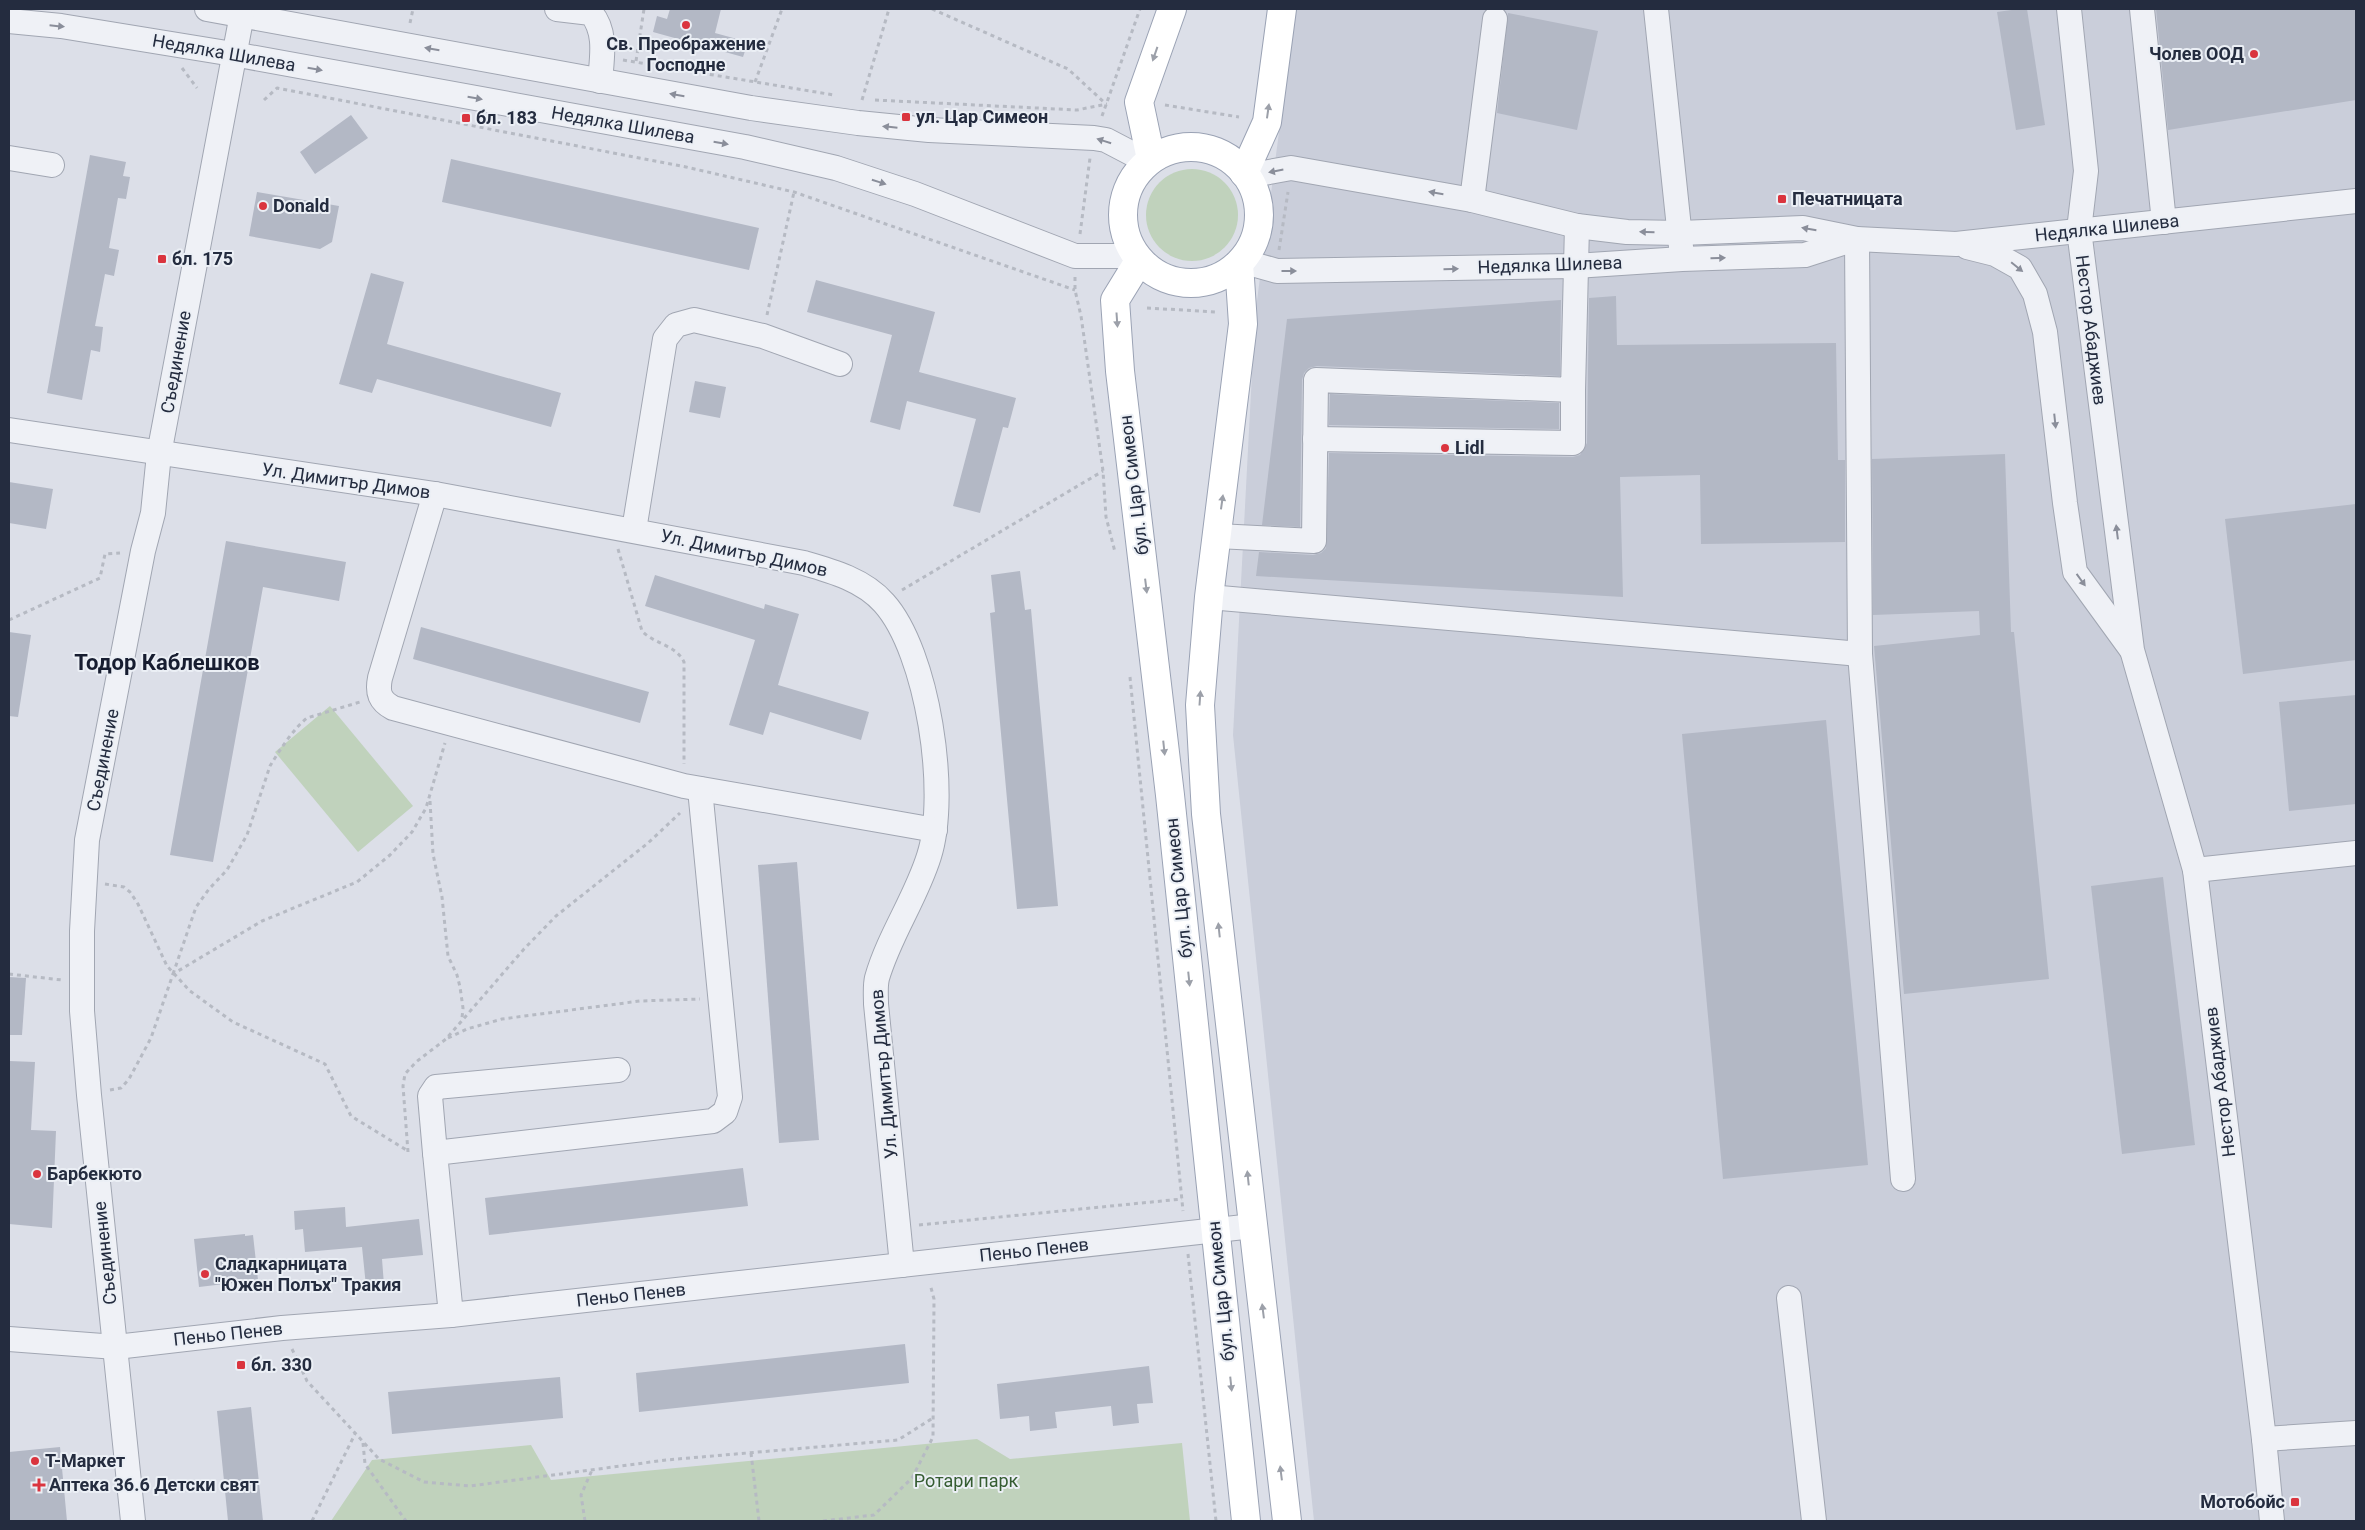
<svg xmlns="http://www.w3.org/2000/svg" width="2365" height="1530" font-family="Roboto,sans-serif">
<rect width="100%" height="100%" fill="#dcdfe8"/>
<path fill="#caceda" d="M 1295,9 L 2356,9 L 2356,1521 L 1314,1521 L 1233,735 L 1255,316 Z"/>
<g fill="#c0d2bc">
<circle cx="1192" cy="215" r="46"/>
<path d="M 330,706 L 413,806 L 358,852 L 275,752 Z"/>
<path d="M 977,1439 L 1010,1459 L 1182,1443 L 1190,1521 L 331,1521 L 372,1460 L 531,1445 L 551,1480 Z"/>
</g>
<g fill="#b3b8c5">
<path d="M 670,9 L 721,9 L 715,33 L 748,42 L 743,57 L 653,32 L 657,16 L 667,19 Z"/>
<path d="M 2019,9 L 2027,9 L 2045,125 L 2016,130 L 1997,12 Z"/>
<path d="M 2156,9 L 2356,9 L 2356,100 L 2168,130 Z"/>
<path d="M 1508,13 L 1598,31 L 1577,130 L 1497,113 Z"/>
<path d="M 351,115 L 368,138 L 315,174 L 300,152 Z"/>
<path d="M 90,155 L 126,162 L 123,176 L 130,177 L 126,199 L 118,198 L 109,248 L 119,250 L 114,276 L 105,274 L 95,326 L 103,327 L 100,352 L 91,350 L 82,400 L 47,393 Z"/>
<path d="M 451,159 L 759,228 L 749,270 L 442,202 Z"/>
<path d="M 257,192 L 339,206 L 332,242 L 320,249 L 249,236 Z"/>
<path d="M 371,273 L 404,282 L 387,344 L 561,393 L 551,427 L 377,379 L 372,393 L 339,384 Z"/>
<path d="M 816,280 L 935,312 L 919,372 L 1016,398 L 1008,428 L 1003,427 L 980,513 L 953,506 L 976,419 L 907,401 L 900,430 L 870,422 L 892,335 L 807,312 Z"/>
<path d="M 1616,296 L 1617,345 L 1836,343 L 1838,460 L 1845,460 L 1845,542 L 1701,544 L 1700,475 L 1620,477 L 1623,597 L 1256,576 L 1259,552 L 1313,555 L 1321,553 L 1326,548 L 1329,453 L 1573,457 L 1580,455 L 1587,443 L 1589,298 Z"/>
<path d="M 1561,300 L 1560,376 L 1317,366 L 1309,368 L 1304,373 L 1302,380 L 1300,527 L 1262,525 L 1287,319 Z"/>
<path d="M 695,381 L 726,387 L 720,418 L 689,412 Z"/>
<path d="M 1330,394 L 1559,403 L 1559,429 L 1329,425 Z"/>
<path d="M 2005,454 L 2011,632 L 2014,632 L 2049,979 L 1904,994 L 1874,646 L 1980,635 L 1979,611 L 1873,615 L 1872,459 Z"/>
<path d="M 9,482 L 53,489 L 46,529 L 9,523 Z"/>
<path d="M 2356,504 L 2356,660 L 2243,674 L 2225,519 Z"/>
<path d="M 226,541 L 346,562 L 339,601 L 263,587 L 213,862 L 170,855 Z"/>
<path d="M 1020,571 L 1025,610 L 1031,609 L 1058,906 L 1017,909 L 990,613 L 995,612 L 991,575 Z"/>
<path d="M 655,575 L 764,609 L 765,604 L 799,614 L 778,685 L 869,712 L 861,740 L 770,712 L 763,735 L 729,725 L 755,640 L 645,606 Z"/>
<path d="M 421,627 L 649,692 L 640,723 L 413,659 Z"/>
<path d="M 9,632 L 31,635 L 18,717 L 9,716 Z"/>
<path d="M 2356,695 L 2356,804 L 2289,811 L 2279,702 Z"/>
<path d="M 1826,720 L 1868,1165 L 1723,1179 L 1682,734 Z"/>
<path d="M 797,862 L 819,1140 L 779,1143 L 758,865 Z"/>
<path d="M 2163,877 L 2195,1145 L 2122,1154 L 2091,886 Z"/>
<path d="M 9,977 L 26,978 L 22,1035 L 9,1035 Z"/>
<path d="M 9,1061 L 35,1062 L 31,1130 L 56,1131 L 52,1228 L 9,1224 Z"/>
<path d="M 743,1168 L 748,1206 L 489,1235 L 485,1198 Z"/>
<path d="M 345,1207 L 346,1227 L 419,1219 L 423,1255 L 382,1259 L 384,1285 L 366,1286 L 362,1247 L 305,1252 L 303,1229 L 295,1230 L 294,1211 Z"/>
<path d="M 245,1234 L 245,1236 L 253,1235 L 258,1280 L 199,1287 L 194,1239 Z"/>
<path d="M 905,1344 L 909,1383 L 639,1412 L 636,1373 Z"/>
<path d="M 1149,1366 L 1153,1403 L 1137,1404 L 1139,1423 L 1113,1426 L 1111,1406 L 1055,1412 L 1057,1428 L 1030,1431 L 1029,1416 L 1000,1419 L 997,1384 Z"/>
<path d="M 560,1377 L 563,1418 L 392,1434 L 388,1392 Z"/>
<path d="M 251,1407 L 263,1521 L 228,1521 L 217,1411 Z"/>
<path d="M 60,1447 L 67,1521 L 9,1521 L 9,1452 Z"/>
</g>
<g fill="none" stroke-linecap="round" stroke-linejoin="round">
<g stroke="#a1a6b2" stroke-width="26">
<g id="minor">
<path d="M 207,9 L 751,108 L 858,123 L 929,130 L 1094,138 L 1106,140 L 1148,162"/>
<path d="M 557,9 L 591,13 C 607,32 602,57 600,81"/>
<path d="M 1656,9 L 1681,247"/>
<path d="M 2069,9 L 2086,171 L 2079,230 L 2132,650 L 2195,870 L 2264,1439 L 2272,1521"/>
<path d="M 2142,9 L 2164,222"/>
<path d="M 9,21 L 61,26 L 233,54 L 745,147 L 836,168 L 915,194 L 1075,256 L 1136,256"/>
<path d="M 9,158 L 52,165"/>
<path d="M 1247,176 L 1291,168 L 1472,200 L 1577,226 L 1627,232 L 1680,233 L 1803,228 L 1857,239 L 1956,244 L 2356,201"/>
<path d="M 1472,200 L 1495,19"/>
<path d="M 1857,239 L 1860,654 L 1903,1179"/>
<path d="M 1967,247 L 1995,254 L 2020,268 L 2035,294 L 2045,332 L 2065,503 L 2075,572 L 2131,649"/>
<path d="M 1241,261 L 1277,271 L 1575,266 L 1682,259 L 1805,255 L 1855,239"/>
<path d="M 9,430 L 435,494 L 804,563 C 832,571 864,580 884,603 C 928,652 949,794 929,856 C 916,898 889,936 877,978 C 875,986 876,996 876,1004 L 902,1265"/>
<path d="M 1315,439 L 1573,443 L 1573,390"/>
<path d="M 435,494 L 380,678 C 377,693 380,701 393,708 L 684,786 L 935,830"/>
<path d="M 634,530 L 665,339 L 676,325 L 694,320 L 763,336 L 840,364"/>
<path d="M 1217,536 L 1314,541 L 1316,380 L 1573,390 L 1577,226"/>
<path d="M 1209,597 L 1860,654"/>
<path d="M 2195,870 L 2356,853"/>
<path d="M 435,1153 L 430,1096 L 436,1087 L 618,1070"/>
<path d="M 1789,1298 L 1814,1521"/>
<path d="M 451,1315 L 435,1153 L 713,1121 L 725,1112 L 730,1097 L 700,789"/>
<path d="M 9,1339 L 116,1347 L 282,1328 L 451,1315 L 1253,1226"/>
<path d="M 2264,1439 L 2356,1433"/>
<path d="M 133,1521 L 89,1095 L 82,1011 L 82,931 L 87,840 L 143,551 L 153,513 L 159,454 L 243,9"/>
</g>
</g>
<g stroke="#9aa2b4" stroke-width="30">
<g id="major">
<circle cx="1191" cy="215" r="68"/>
<path d="M 1151,159 L 1139,102 L 1172,9"/>
<path d="M 1244,173 L 1267,122 L 1282,9"/>
<path d="M 1139,261 L 1115,300 L 1120,371 L 1170,795 L 1246,1521"/>
<path d="M 1239,264 L 1243,324 L 1209,597 L 1200,705 L 1206,814 L 1287,1521"/>
</g>
</g>
<g stroke="#b6bac3" stroke-width="3" stroke-dasharray="4 4" stroke-linecap="butt">
<path d="M 932,9 L 1068,69 L 1106,104"/>
<path d="M 410,23 L 413,9"/>
<path d="M 623,60 L 834,95"/>
<path d="M 636,61 L 644,9"/>
<path d="M 182,68 L 197,88"/>
<path d="M 755,82 L 782,9"/>
<path d="M 264,100 L 277,88 L 686,167 L 794,192 L 1075,290"/>
<path d="M 862,100 L 889,9"/>
<path d="M 875,100 L 1077,110 L 1107,104"/>
<path d="M 1165,105 L 1239,117"/>
<path d="M 1102,116 L 1140,9"/>
<path d="M 1080,234 L 1090,158"/>
<path d="M 1279,250 L 1288,192"/>
<path d="M 1075,277 L 1075,290 L 1081,316 L 1103,471 L 1106,517 L 1115,552"/>
<path d="M 1147,308 L 1217,312"/>
<path d="M 767,315 L 794,192"/>
<path d="M 618,549 L 642,631 C 654,644 676,645 684,662 L 684,764"/>
<path d="M 902,590 L 1103,471"/>
<path d="M 9,620 L 100,578 L 105,554 L 120,553"/>
<path d="M 1130,677 L 1183,1211"/>
<path d="M 430,801 L 433,854 L 442,897 L 448,956 L 457,975 L 460,987 L 463,1008 L 462,1018"/>
<path d="M 105,884 L 124,887 L 130,892 L 138,904 L 167,966 L 190,991 L 233,1022 L 325,1064 L 351,1116 L 408,1151"/>
<path d="M 9,974 L 62,980"/>
<path d="M 173,974 L 196,907 L 209,889 L 227,870 L 247,835 L 270,766 C 279,751 294,728 307,718 L 360,702"/>
<path d="M 448,1038 L 467,1029 L 502,1019 L 640,1001 L 700,999"/>
<path d="M 110,1090 L 121,1088 L 129,1079 L 151,1038 L 173,974 L 262,921 L 357,882 L 390,855 L 412,832 L 426,808 L 445,743"/>
<path d="M 408,1152 L 403,1086 L 405,1074 L 416,1062 L 446,1039 L 524,949 L 556,916 L 648,843 L 680,813"/>
<path d="M 919,1225 L 1182,1199"/>
<path d="M 1188,1254 L 1216,1521"/>
<path d="M 292,1349 L 307,1381 L 379,1459 L 424,1482 L 470,1486 L 666,1460 L 898,1440 L 933,1418"/>
<path d="M 363,1443 L 365,1464 L 406,1521"/>
<path d="M 751,1453 L 759,1521"/>
<path d="M 312,1521 L 355,1434"/>
<path d="M 585,1521 L 581,1495 L 592,1470"/>
<path d="M 823,1521 L 874,1515 L 912,1478 L 933,1437 L 934,1299 L 930,1284"/>
</g>
<use href="#minor" stroke="#eff1f6" stroke-width="24"/>
<use href="#major" stroke="#fff" stroke-width="28"/>
</g>
<defs><path id="oneway-solid" d="M-6-.8H1V-3.2L6.5 0L1 3.2V.8H-6Z" transform="scale(1.25)"/></defs>
<g fill="#8a8e9a">
<use href="#oneway-solid" transform="translate(57 26) rotate(6)"/>
<use href="#oneway-solid" transform="translate(432 49) rotate(-170)"/>
<use href="#oneway-solid" transform="translate(315 69) rotate(10)"/>
<use href="#oneway-solid" transform="translate(677 95) rotate(-170)"/>
<use href="#oneway-solid" transform="translate(475 98) rotate(10)"/>
<use href="#oneway-solid" transform="translate(890 127) rotate(-174)"/>
<use href="#oneway-solid" transform="translate(1104 141) rotate(-162)"/>
<use href="#oneway-solid" transform="translate(721 143) rotate(10)"/>
<use href="#oneway-solid" transform="translate(1276 171) rotate(169)"/>
<use href="#oneway-solid" transform="translate(879 182) rotate(18)"/>
<use href="#oneway-solid" transform="translate(1436 193) rotate(-170)"/>
<use href="#oneway-solid" transform="translate(1809 229) rotate(-170)"/>
<use href="#oneway-solid" transform="translate(1647 232) rotate(-179)"/>
<use href="#oneway-solid" transform="translate(1718 258) rotate(-2)"/>
<use href="#oneway-solid" transform="translate(2017 267) rotate(39)"/>
<use href="#oneway-solid" transform="translate(1451 269) rotate(-1)"/>
<use href="#oneway-solid" transform="translate(1289 271)"/>
<use href="#oneway-solid" transform="translate(2055 421) rotate(84)"/>
<use href="#oneway-solid" transform="translate(2117 532) rotate(-97)"/>
<use href="#oneway-solid" transform="translate(2081 580) rotate(54)"/>
</g>
<g fill="#9ca0a9">
<use href="#oneway-solid" transform="translate(1155 54) rotate(109)"/>
<use href="#oneway-solid" transform="translate(1268 111) rotate(-82)"/>
<use href="#oneway-solid" transform="translate(1117 320) rotate(86)"/>
<use href="#oneway-solid" transform="translate(1222 502) rotate(-82)"/>
<use href="#oneway-solid" transform="translate(1146 586) rotate(83)"/>
<use href="#oneway-solid" transform="translate(1200 698) rotate(-86)"/>
<use href="#oneway-solid" transform="translate(1164 748) rotate(84)"/>
<use href="#oneway-solid" transform="translate(1219 930) rotate(-96)"/>
<use href="#oneway-solid" transform="translate(1189 979) rotate(84)"/>
<use href="#oneway-solid" transform="translate(1248 1178) rotate(-96)"/>
<use href="#oneway-solid" transform="translate(1263 1311) rotate(-97)"/>
<use href="#oneway-solid" transform="translate(1231 1384) rotate(84)"/>
<use href="#oneway-solid" transform="translate(1281 1473) rotate(-97)"/>
</g>
<g fill="#da343e" stroke="#ebeff5" stroke-width="2">
<circle cx="686" cy="25" r="5"/>
<circle cx="2254" cy="54" r="5"/>
<rect x="901" y="112" width="10" height="10" rx="2.5"/>
<rect x="461" y="113" width="10" height="10" rx="2.5"/>
<rect x="1777" y="194" width="10" height="10" rx="2.5"/>
<circle cx="263" cy="206" r="5"/>
<rect x="157" y="254" width="10" height="10" rx="2.5"/>
<circle cx="1445" cy="448" r="5"/>
<circle cx="37" cy="1174" r="5"/>
<circle cx="205" cy="1274" r="5"/>
<rect x="236" y="1360" width="10" height="10" rx="2.5"/>
<circle cx="35" cy="1461" r="5"/>
<path d="M36.5 1477.5h5v5h5v5h-5v5h-5v-5h-5v-5h5z"/>
<rect x="2290" y="1497" width="10" height="10" rx="2.5"/>
</g>
<g text-anchor="middle" stroke-width="4" stroke-linejoin="round" paint-order="stroke">
<g font-size="18" font-weight="bold" fill="#242c3f" stroke="#ebeff5" text-anchor="start">
<text x="686" y="50" text-anchor="middle">Св. Преображение<tspan x="686" dy="21">Господне</tspan></text>
<text x="2244" y="60" text-anchor="end">Чолев ООД</text>
<text x="916" y="123">ул. Цар Симеон</text>
<text x="476" y="124">бл. 183</text>
<text x="1792" y="205">Печатницата</text>
<text x="273" y="212">Donald</text>
<text x="172" y="265">бл. 175</text>
<text x="1455" y="454">Lidl</text>
<text x="47" y="1180">Барбекюто</text>
<text x="215" y="1270">Сладкарницата<tspan x="215" dy="21">"Южен Полъх" Тракия</tspan></text>
<text x="251" y="1371">бл. 330</text>
<text x="45" y="1467">Т-Маркет</text>
<text x="49" y="1491">Аптека 36.6 Детски свят</text>
<text x="2285" y="1508" text-anchor="end">Мотобойс</text>
</g>
<g font-size="18" fill="#242c3f" stroke="#ebeff5">
<text transform="translate(224 53) rotate(10)" y="6">Недялка Шилева</text>
<text transform="translate(623 125) rotate(10)" y="6">Недялка Шилева</text>
<text transform="translate(2107 228) rotate(-6)" y="6">Недялка Шилева</text>
<text transform="translate(1550 265) rotate(-2)" y="6">Недялка Шилева</text>
<text transform="translate(2091 330) rotate(83)" y="6">Нестор Абаджиев</text>
<text transform="translate(176 362) rotate(-80)" y="6">Съединение</text>
<text transform="translate(346 481) rotate(8)" y="6">Ул. Димитър Димов</text>
<text transform="translate(1134 485) rotate(-97)" y="6">бул. Цар Симеон</text>
<text transform="translate(744 553) rotate(12)" y="6">Ул. Димитър Димов</text>
<text transform="translate(103 760) rotate(-79)" y="6">Съединение</text>
<text transform="translate(1179 888) rotate(-96)" y="6">бул. Цар Симеон</text>
<text transform="translate(884 1074) rotate(-95)" y="6">Ул. Димитър Димов</text>
<text transform="translate(2220 1082) rotate(-97)" y="6">Нестор Абаджиев</text>
<text transform="translate(1034 1250) rotate(-6)" y="6">Пеньо Пенев</text>
<text transform="translate(105 1253) rotate(-96)" y="6">Съединение</text>
<text transform="translate(1221 1291) rotate(-96)" y="6">бул. Цар Симеон</text>
<text transform="translate(631 1295) rotate(-6)" y="6">Пеньо Пенев</text>
<text transform="translate(228 1334) rotate(-6)" y="6">Пеньо Пенев</text>
</g>
<g font-size="18" fill="#355c31" stroke="#ebeff5">
<text x="966" y="1487">Ротари парк</text>
</g>
<g font-size="22" font-weight="bold" fill="#171d30" stroke="#ebeff5">
<text x="167" y="670">Тодор Каблешков</text>
</g>
</g>
<rect width="2365" height="1530" fill="none" stroke="#242c3f" stroke-width="20"/>
</svg>
